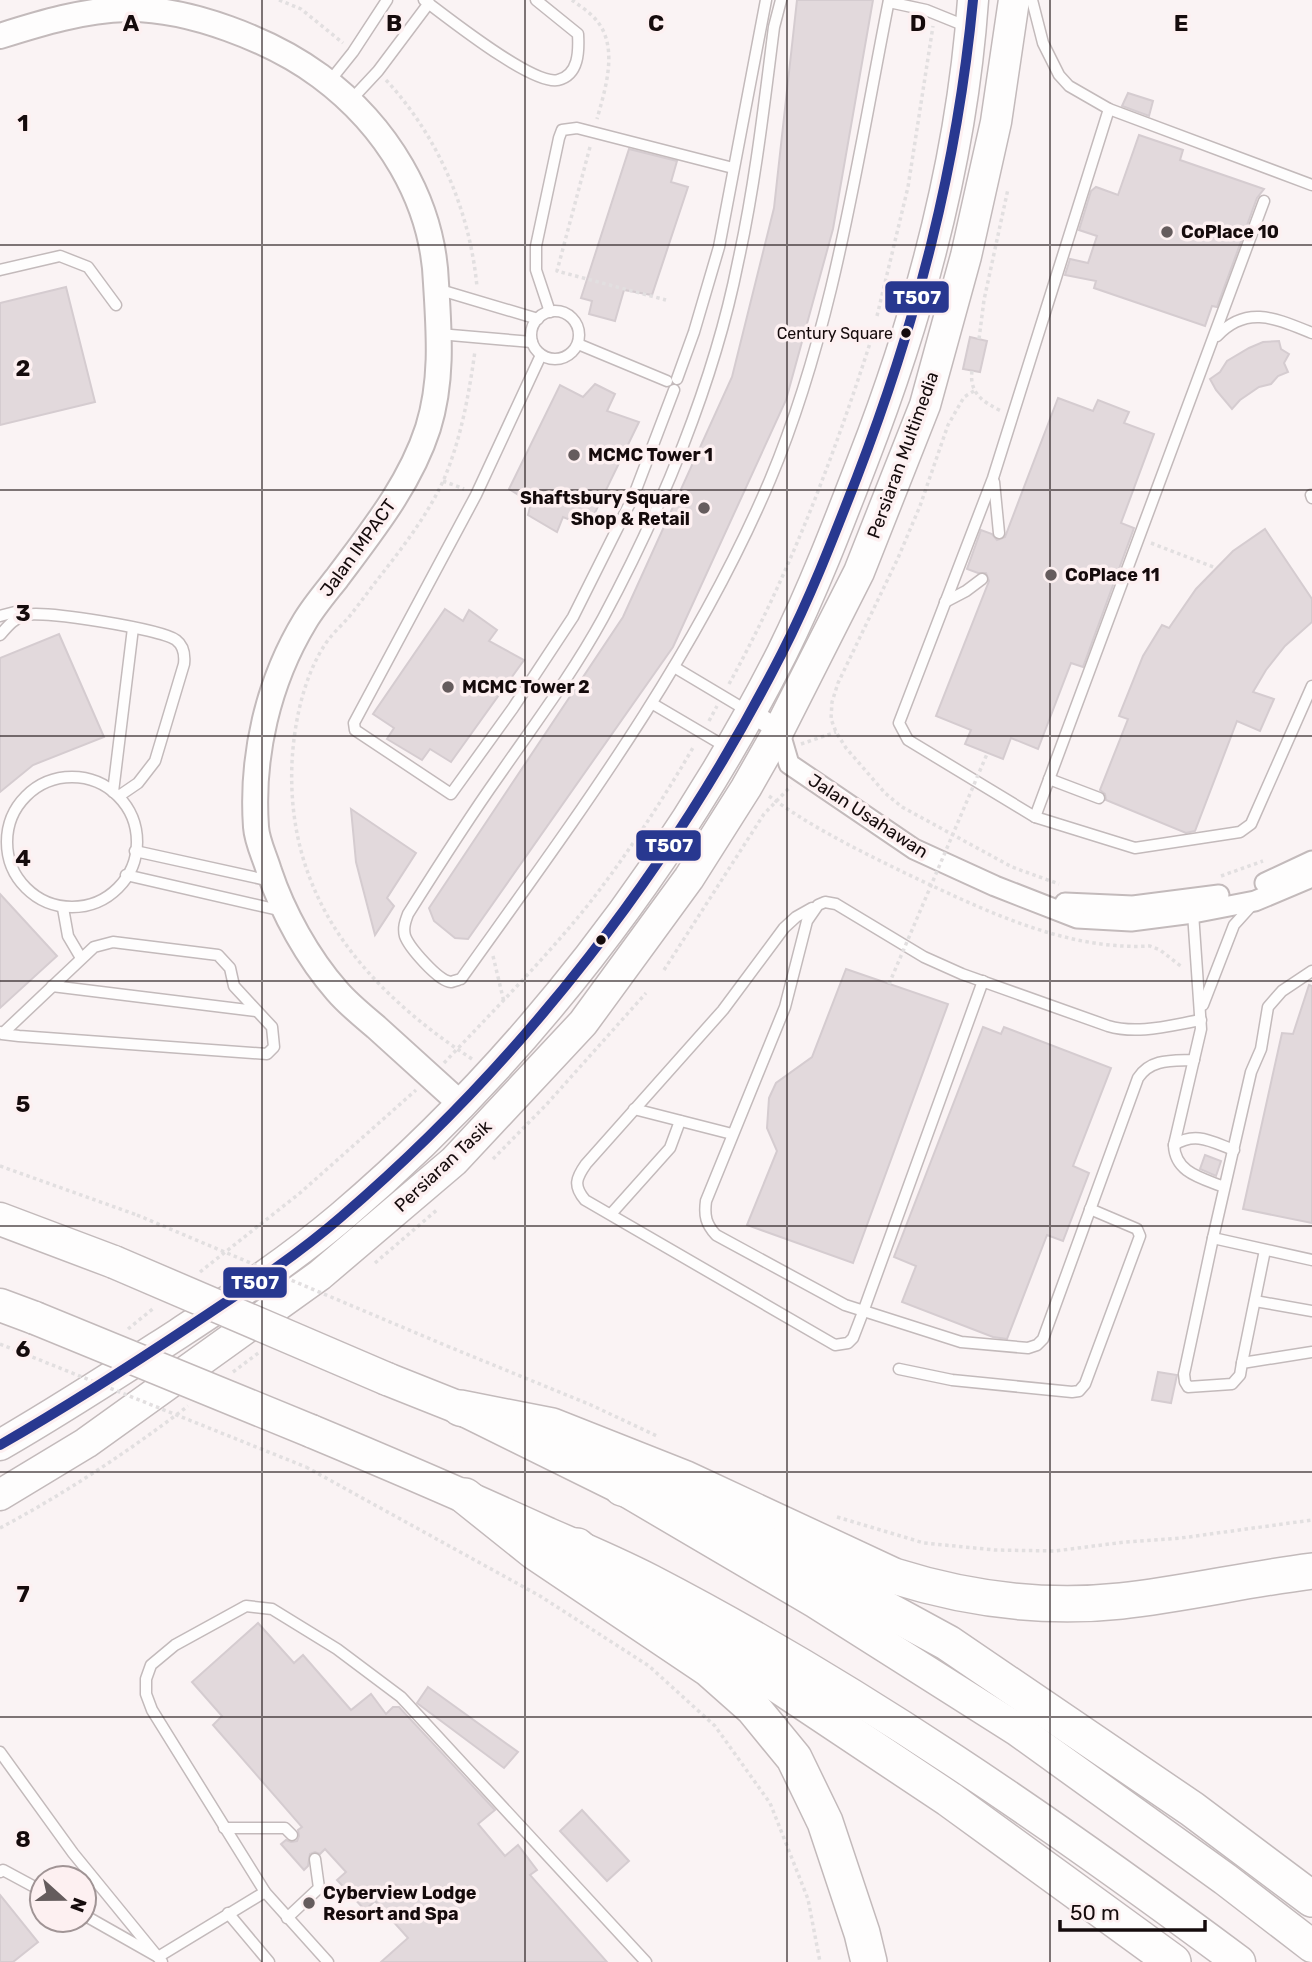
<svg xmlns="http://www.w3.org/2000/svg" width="1312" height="1962" font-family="Rubik,sans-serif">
<rect width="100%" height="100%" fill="#faf3f4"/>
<g fill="#e2d9dc" stroke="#d5ccd0" stroke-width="2">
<path d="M 797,0 L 873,0 L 833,229 L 786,400 L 673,647 L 468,939 L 455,938 L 434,921 L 429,908 L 623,617 L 732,377 L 774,208 Z"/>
<path d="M 1128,93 L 1153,101 L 1149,116 L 1122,106 Z"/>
<path d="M 1139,135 L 1183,150 L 1180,160 L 1264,189 L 1257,198 L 1217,307 L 1212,306 L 1205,326 L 1094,288 L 1096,281 L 1065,275 L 1070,259 L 1088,263 L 1097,236 L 1079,230 L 1091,191 L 1096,187 L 1118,195 Z"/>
<path d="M 629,149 L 677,161 L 671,182 L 688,187 L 652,295 L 624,290 L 615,321 L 589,314 L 592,301 L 581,298 Z"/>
<path d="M 66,287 L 95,402 L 0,425 L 0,303 Z"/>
<path d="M 970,337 L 987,341 L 980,372 L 963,369 Z"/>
<path d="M 1279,341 L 1281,349 L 1289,354 L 1284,363 L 1288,372 L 1278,376 L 1271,384 L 1259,387 L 1240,400 L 1232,409 L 1216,390 L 1210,379 L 1220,372 L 1227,361 L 1249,348 L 1263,342 Z"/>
<path d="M 595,384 L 615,394 L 607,411 L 639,422 L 588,527 L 563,517 L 557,532 L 528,515 L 531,503 L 509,489 L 560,385 L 583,397 Z"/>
<path d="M 1058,398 L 1093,411 L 1098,400 L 1129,412 L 1124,423 L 1154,434 L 1121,523 L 1134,528 L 1083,667 L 1071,663 L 1038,749 L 1011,738 L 1003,759 L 965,744 L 971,730 L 936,716 L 989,581 L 986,573 L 978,573 L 967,569 L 981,530 L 992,534 L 997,540 L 1005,537 Z"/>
<path d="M 1265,529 L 1312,599 L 1312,622 L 1285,646 L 1266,670 L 1253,692 L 1274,699 L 1260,731 L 1237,721 L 1195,831 L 1186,833 L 1106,800 L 1105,794 L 1100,790 L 1128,719 L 1119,716 L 1143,656 L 1162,625 L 1169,628 L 1196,589 L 1233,551 Z"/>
<path d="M 445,609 L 463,621 L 469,610 L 497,630 L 489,641 L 524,660 L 451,762 L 430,749 L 422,760 L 387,739 L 394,728 L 373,714 Z"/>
<path d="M 59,634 L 104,737 L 33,765 L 0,792 L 0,658 Z"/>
<path d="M 351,809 L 416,853 L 387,898 L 394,906 L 375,935 L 356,862 Z"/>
<path d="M 0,894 L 57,956 L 0,1008 Z"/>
<path d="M 846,969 L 948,1004 L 853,1263 L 747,1225 L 777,1151 L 767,1128 L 769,1098 L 776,1083 L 812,1057 Z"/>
<path d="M 1309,985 L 1312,986 L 1312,1223 L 1243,1209 L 1282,1033 L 1293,1034 Z"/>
<path d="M 983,1027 L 1001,1034 L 1004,1027 L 1111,1068 L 1073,1166 L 1089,1173 L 1063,1241 L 1047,1235 L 1007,1339 L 993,1337 L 902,1302 L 916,1266 L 894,1257 Z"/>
<path d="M 1205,1155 L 1221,1161 L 1216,1176 L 1200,1169 Z"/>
<path d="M 1158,1372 L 1177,1375 L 1171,1403 L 1152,1400 Z"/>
<path d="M 258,1623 L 294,1663 L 303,1655 L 351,1710 L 371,1694 L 386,1714 L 393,1707 L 399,1707 L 495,1810 L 478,1824 L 505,1856 L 518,1845 L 537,1870 L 530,1875 L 607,1962 L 381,1962 L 408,1938 L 375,1901 L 365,1910 L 337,1880 L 346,1872 L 325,1849 L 320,1854 L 315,1852 L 310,1854 L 308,1866 L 304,1870 L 281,1844 L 286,1840 L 291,1842 L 297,1841 L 299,1836 L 298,1830 L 302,1827 L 213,1725 L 222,1716 L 192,1682 Z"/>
<path d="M 428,1687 L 518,1752 L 504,1768 L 417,1703 Z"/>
<path d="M 582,1810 L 629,1861 L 607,1881 L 560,1831 Z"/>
<path d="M 0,1895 L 38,1942 L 13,1962 L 0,1962 Z"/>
</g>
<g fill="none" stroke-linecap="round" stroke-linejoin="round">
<g stroke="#c3babb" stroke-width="13">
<g id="service">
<path d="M 424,0 C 447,17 533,86 558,80 C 579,75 579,51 578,34 L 536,0"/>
<path d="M 781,0 L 774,27 C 764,106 755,185 738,262 C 714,383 661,510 603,618 C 573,673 534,725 498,777 C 466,822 437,868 408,914 C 405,922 403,928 405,936 C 409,947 438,981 451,982 C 452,982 460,979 461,979 C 575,819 693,662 770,480 C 834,327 857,161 889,0"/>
<path d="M 1032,0 L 1043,43 L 1059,75 L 1069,86 L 1109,109 L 1312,185"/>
<path d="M 889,2 L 926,10 L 968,27"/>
<path d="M 329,82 L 353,52 L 387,0"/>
<path d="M 350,101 L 378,71 L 429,3"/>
<path d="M 1109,109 L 993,478 L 899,723 L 908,740 L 1035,817 L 1135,848 L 1240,832 L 1251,824 L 1312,686"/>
<path d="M 0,270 L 60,256 L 88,267 L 116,305"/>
<path d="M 437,289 L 538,319"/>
<circle cx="555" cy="335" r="24"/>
<path d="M 550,312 L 536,270 L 536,246 L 559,138 L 562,130 L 577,128 L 733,168"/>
<path d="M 439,334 L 532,342"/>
<path d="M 1217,336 C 1247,304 1277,319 1312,333"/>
<path d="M 578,344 L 667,381"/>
<path d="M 541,355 L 476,495 L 354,723 L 355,730 L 451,794 L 513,708 L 573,617 L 634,495 L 674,390"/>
<path d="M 677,379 L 694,332 L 719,247 L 766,0"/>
<path d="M 994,482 L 999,533"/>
<path d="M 1311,495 L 1312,498"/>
<path d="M 945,602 L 966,591 L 982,579"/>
<path d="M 0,616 L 15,612 L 27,613"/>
<path d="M 0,635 C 7,627 14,618 25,615 C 44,610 160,629 176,640 C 184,646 185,655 184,664 L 155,761 L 138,783 L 119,796"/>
<path d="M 674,667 L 746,710"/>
<path d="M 653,704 L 726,747"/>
<circle cx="72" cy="842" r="65"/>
<path d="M 1049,779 L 1099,798"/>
<path d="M 113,792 L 133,628"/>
<path d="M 1035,817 L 1264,201"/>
<path d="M 135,851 L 271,881"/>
<path d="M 126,875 L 283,911"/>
<path d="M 63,908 L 68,936 L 81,958"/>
<path d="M 812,908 L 796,917 L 784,928 L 723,1010 L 586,1164 C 576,1178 573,1186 585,1200 L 835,1345 L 848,1343 L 853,1338 L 863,1312 L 983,981"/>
<path d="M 1195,910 L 1193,913 L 1201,1029 L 1174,1145 C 1175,1173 1202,1178 1224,1187"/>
<path d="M 1312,971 L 1282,991 L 1268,1007 L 1261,1049 L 1251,1072 L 1213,1238 L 1312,1260"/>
<path d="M 52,986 L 256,1011"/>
<path d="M 1203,1005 L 1234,925 L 1253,904"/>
<path d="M 0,1032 L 2,1034 L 19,1036 L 267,1054 L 274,1047 L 272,1027 L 234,986 L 230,968 L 218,955 L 113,942 L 94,947 L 2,1034"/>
<path d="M 1194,1060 C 1173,1061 1151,1058 1138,1078 L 1043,1339 L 1037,1345 L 1028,1348 L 961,1342 L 845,1305 L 716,1235 C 706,1224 704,1216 706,1201 L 785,1007 L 807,921 L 818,905 L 825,902 L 836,904 L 924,957 L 962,974 L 1108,1026 C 1138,1035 1171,1025 1201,1020"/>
<path d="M 634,1109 L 732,1134"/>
<path d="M 1174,1145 C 1196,1131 1212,1142 1234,1150"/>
<path d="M 611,1214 L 670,1148 L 680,1121"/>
<path d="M 1213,1238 L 1184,1374 L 1185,1382 L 1188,1387 L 1232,1384 L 1240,1375 L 1242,1363 L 1312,1352"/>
<path d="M 1255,1301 L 1312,1311"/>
<path d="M 1242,1363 L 1265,1250"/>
<path d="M 899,1369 L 952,1380 L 1072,1392 L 1079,1391 L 1085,1384 L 1140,1236 L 1137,1229 L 1090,1209"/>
<path d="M 0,1752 L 73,1853 L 162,1962"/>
<path d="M 224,1828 L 285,1828 L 292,1835"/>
<path d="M 0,1872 L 3,1870 L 42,1891"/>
<path d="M 228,1913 L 269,1962"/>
<path d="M 84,1915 L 158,1957 L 265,1892"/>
<path d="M 287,1918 L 319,1888 L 315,1859"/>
<path d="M 328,1962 L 265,1892 L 152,1710 L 146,1694 L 146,1679 L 151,1665 L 175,1645 L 246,1606 L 272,1609 L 337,1649 L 401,1697 L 646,1962"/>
</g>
</g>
<g stroke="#c3babb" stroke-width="23">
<g id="minor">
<path d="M 750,712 L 779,730 L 789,764 L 914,849 L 995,886 L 1077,918 L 1131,921 L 1193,913 L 1255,901 L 1312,877"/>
<path d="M 1265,883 L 1312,861"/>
<path d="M 1065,903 L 1133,906 L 1219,895"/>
</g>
</g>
<g stroke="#c3babb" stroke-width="28">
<path id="tertiary" d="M 0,36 C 41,23 84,10 127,9 C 189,8 271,40 320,76 C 386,125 433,200 436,283 C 439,332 443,380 428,428 C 410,484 372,531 337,578 C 326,592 314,606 305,621 C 268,682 251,756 256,827 C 257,842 265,857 269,871 C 283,913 308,958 337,991 C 348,1004 363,1016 376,1027 C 405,1053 433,1079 462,1105"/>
</g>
<g stroke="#c3babb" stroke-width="33">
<g id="primary">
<path d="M 0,1445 C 61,1410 119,1372 178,1334 C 234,1297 289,1261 341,1217 C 523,1062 674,866 782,653 C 813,590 838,525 863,460 C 920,313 962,157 973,0"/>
<path d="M 0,1495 L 86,1443 L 320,1275 L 454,1161 L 583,1023 L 689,878 L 746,788 L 779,730 L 859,572 L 925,405 L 966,256 L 996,122 L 1014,0"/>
</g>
</g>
<g stroke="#c3babb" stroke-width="35">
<g id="trunk">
<path d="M 0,1219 L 114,1262"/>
<path d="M 0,1305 L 35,1318"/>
<path d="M 387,1379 L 460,1408 L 622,1488 L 816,1602 L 1018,1730 L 1225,1879 L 1312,1946"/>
<path d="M 311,1431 C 390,1464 470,1498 548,1534 C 583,1549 618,1564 651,1581 C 859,1689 1052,1823 1239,1962"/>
</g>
</g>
<g stroke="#c3babb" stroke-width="38">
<g id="motorway">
<path d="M 460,1408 L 552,1426 L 686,1479 L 894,1576 C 967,1599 1045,1609 1121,1601 C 1185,1594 1248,1579 1312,1571"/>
<path d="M 622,1488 L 686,1505 L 733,1526 L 948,1643 L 1192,1809 L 1312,1899"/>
<path d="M 465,1496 L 535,1552 L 709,1669 L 753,1708 L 794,1758 L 825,1822 L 862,1933 L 869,1962"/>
<path d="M 577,1546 L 639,1599 L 721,1647 L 949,1799 L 1173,1962"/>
</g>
</g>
<g stroke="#e2dfe0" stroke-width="3.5" stroke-dasharray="3.5 3.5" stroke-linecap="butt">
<path d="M 279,0 L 301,9 L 343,43"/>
<path d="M 572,0 C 580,6 591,13 597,21 C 619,48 605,90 597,119"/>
<path d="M 386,80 C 438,136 470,211 477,287"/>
<path d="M 590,147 L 557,271 L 666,300"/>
<path d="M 877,316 L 908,187 L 933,26"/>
<path d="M 979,339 L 984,300 L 1008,189"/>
<path d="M 972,371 C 969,393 983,402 1001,411"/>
<path d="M 974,391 L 964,397 L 948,425 L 920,506 L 898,558 L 838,683 L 832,702 L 831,719 L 836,732 L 846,748 L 885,793 L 902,807 L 1012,867 L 1059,884"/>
<path d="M 443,481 L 464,489"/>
<path d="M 1151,543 L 1216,568"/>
<path d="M 729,684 C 789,575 833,459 871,340"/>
<path d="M 709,721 L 717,706"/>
<path d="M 801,744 L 836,732"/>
<path d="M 769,796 C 811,827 858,850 905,873 C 980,908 1064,951 1150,946 L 1160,950 L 1182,967"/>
<path d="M 1221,876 L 1263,861"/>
<path d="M 493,956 L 504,1002"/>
<path d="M 664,970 L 764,814 L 791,786"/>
<path d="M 472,1059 C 364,988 286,898 292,762 C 294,724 303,679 324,646 C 330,636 340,627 348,618 C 357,607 365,596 374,584 C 399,552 427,517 444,479 C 461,439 469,394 475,351"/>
<path d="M 444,1063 C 493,1011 543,961 588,905 C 627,855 662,801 694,746"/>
<path d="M 493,1159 L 546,1105 L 646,993"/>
<path d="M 0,1166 L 137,1215"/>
<path d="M 375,1263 L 438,1209"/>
<path d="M 200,1272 L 300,1193 L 416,1090"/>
<path d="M 128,1329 L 155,1307"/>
<path d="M 447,1346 L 591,1405 L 657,1436"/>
<path d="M 233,1372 L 261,1351"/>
<path d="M 306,1467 L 540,1596 L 649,1666 L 715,1726 L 770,1803 L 808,1899 L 820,1962"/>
<path d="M 837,1517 L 924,1543 L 995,1550 L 1055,1551 L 1125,1542 L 1181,1538 L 1312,1520"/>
<path d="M 0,1528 C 66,1493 129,1451 188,1406"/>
</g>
<use href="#service" stroke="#fefdfd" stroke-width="10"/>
<use href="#minor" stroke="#fefdfd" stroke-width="19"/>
<use href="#tertiary" stroke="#fefdfd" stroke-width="24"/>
<use href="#primary" stroke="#fefdfd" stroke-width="30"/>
<use href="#trunk" stroke="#fefdfd" stroke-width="32"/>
<use href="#motorway" stroke="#fefdfd" stroke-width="35"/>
<g stroke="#c3babb" stroke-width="35" stroke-linecap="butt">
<g id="trunk-bridge">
<path d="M 114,1262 L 387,1379"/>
<path d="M 35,1318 L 311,1431"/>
</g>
</g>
<g stroke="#e2dfe0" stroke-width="3.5" stroke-dasharray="3.5 3.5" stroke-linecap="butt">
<path d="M 889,984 L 987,754"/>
<path d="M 137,1215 L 447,1346"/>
<path d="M 0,1344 L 306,1467"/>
</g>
<use href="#trunk-bridge" stroke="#fefdfd" stroke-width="32"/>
<g stroke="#fdf0f1" stroke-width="16">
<path id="bus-1" d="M 0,1445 C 66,1407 130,1366 193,1324 C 244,1290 295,1257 341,1217 C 523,1061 673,867 782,653 C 811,596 834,536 857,477 C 917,321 957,167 973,0"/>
</g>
<use href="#bus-1" stroke="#283890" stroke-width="10"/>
</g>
<path fill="none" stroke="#150b0c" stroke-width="2" stroke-opacity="0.55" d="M 262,0 L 262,1962M 525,0 L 525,1962M 787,0 L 787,1962M 1050,0 L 1050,1962M 0,245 L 1312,245M 0,490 L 1312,490M 0,736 L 1312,736M 0,981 L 1312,981M 0,1226 L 1312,1226M 0,1472 L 1312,1472M 0,1717 L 1312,1717"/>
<g fill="#655c5d" stroke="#fdf0f1" stroke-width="2.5">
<circle cx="1167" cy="232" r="7"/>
<circle cx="574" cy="455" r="7"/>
<circle cx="704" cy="508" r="7"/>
<circle cx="1051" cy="575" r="7"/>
<circle cx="448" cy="687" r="7"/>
<circle cx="309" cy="1903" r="7"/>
</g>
<g fill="#150b0c" stroke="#fdf0f1" stroke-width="2.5">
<circle cx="906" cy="333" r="6"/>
<circle cx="601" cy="940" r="6"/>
</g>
<g text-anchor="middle" stroke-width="7" stroke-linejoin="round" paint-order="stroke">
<g font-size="16" fill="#150b0c" stroke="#fdf0f1" text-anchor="end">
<text x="893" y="339">Century Square</text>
</g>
<g font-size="18" font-weight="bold" fill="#150b0c" stroke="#fdf0f1" text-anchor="start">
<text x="1181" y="238">CoPlace 10</text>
<text x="588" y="461">MCMC Tower 1</text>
<text x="690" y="504" text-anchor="end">Shaftsbury Square<tspan x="690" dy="21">Shop &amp; Retail</tspan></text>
<text x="1065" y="581">CoPlace 11</text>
<text x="462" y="693">MCMC Tower 2</text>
<text x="323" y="1899">Cyberview Lodge<tspan x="323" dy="21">Resort and Spa</tspan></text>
</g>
<g font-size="18" fill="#150b0c" stroke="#fdf0f1">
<text transform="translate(903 455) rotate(-70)" y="6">Persiaran Multimedia</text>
<text transform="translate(358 548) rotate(-54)" y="6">Jalan IMPACT</text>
<text transform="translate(868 816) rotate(33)" y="6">Jalan Usahawan</text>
<text transform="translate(443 1166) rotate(-43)" y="6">Persiaran Tasik</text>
</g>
</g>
<g font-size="23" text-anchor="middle" font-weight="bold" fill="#150b0c" stroke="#fdf0f1" stroke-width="7" stroke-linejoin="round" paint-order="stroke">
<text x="131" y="31">A</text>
<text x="394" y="31">B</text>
<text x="656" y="31">C</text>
<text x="918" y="31">D</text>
<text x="1181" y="31">E</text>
<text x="23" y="131">1</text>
<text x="23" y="376">2</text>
<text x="23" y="621">3</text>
<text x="23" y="866">4</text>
<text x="23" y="1112">5</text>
<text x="23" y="1357">6</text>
<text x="23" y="1602">7</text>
<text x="23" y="1847">8</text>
</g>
<g stroke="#fdf0f1" stroke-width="2.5">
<rect x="884" y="280" width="66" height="34" rx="7" fill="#283890"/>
<rect x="635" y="829" width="67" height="33" rx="7" fill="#283890"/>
<rect x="222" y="1266" width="66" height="33" rx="7" fill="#283890"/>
</g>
<g font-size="19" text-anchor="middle" font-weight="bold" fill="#fff">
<text x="917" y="304">T507</text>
<text x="669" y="852">T507</text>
<text x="255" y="1289">T507</text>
</g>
<g transform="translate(63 1899) rotate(111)"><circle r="33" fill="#fdf0f1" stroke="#a09495" stroke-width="2"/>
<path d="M0-5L12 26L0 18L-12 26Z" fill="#655c5d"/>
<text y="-10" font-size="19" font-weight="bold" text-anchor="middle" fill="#150b0c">N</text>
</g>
<path d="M1060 1920v10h145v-10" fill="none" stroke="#150b0c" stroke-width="3.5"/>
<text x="1070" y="1920" font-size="21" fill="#150b0c" stroke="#fdf0f1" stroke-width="5" paint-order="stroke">50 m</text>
</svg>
